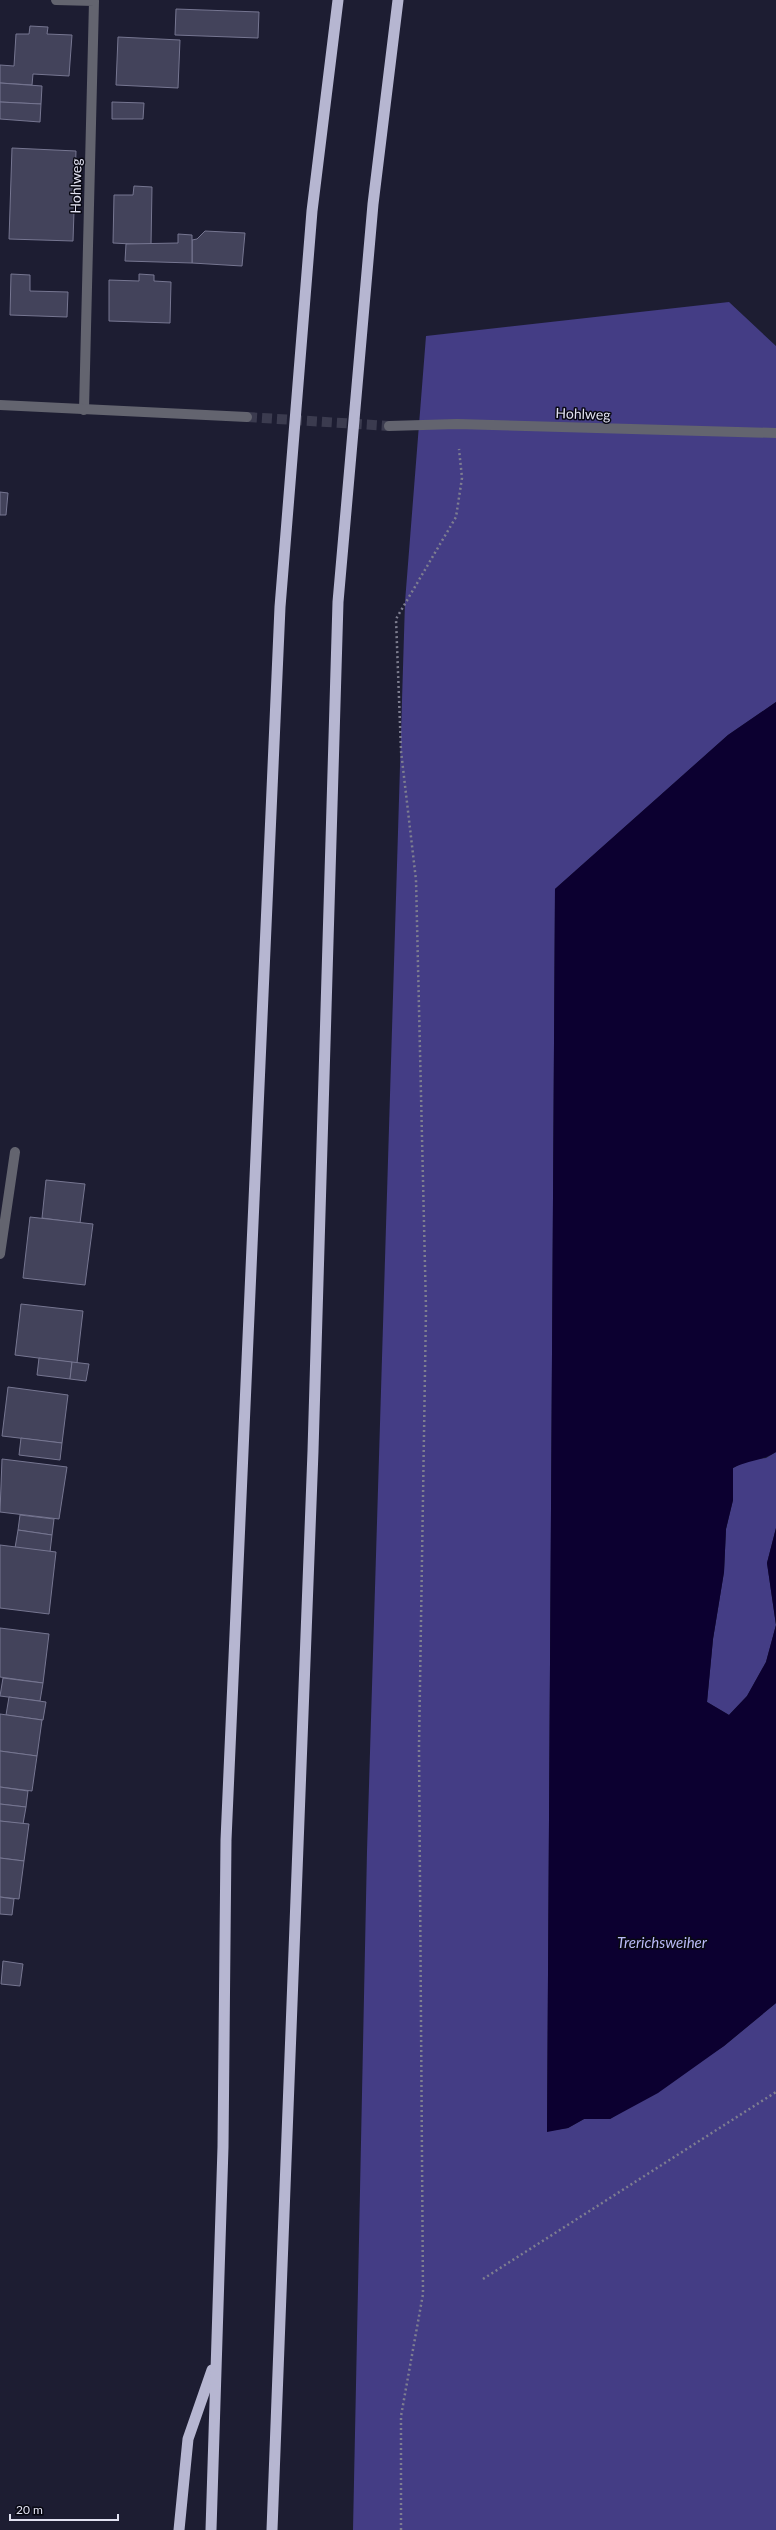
<svg xmlns="http://www.w3.org/2000/svg" width="776" height="2530" font-family="Lato,sans-serif">
<rect width="100%" height="100%" fill="#1d1d32"/>
<g fill="#443d85">
<path d="M 729,302 L 776,346 L 776,702 L 728,735 L 555,889 L 547,2131 L 568,2128 L 584,2119 L 610,2119 L 724,2046 L 776,2003 L 776,2530 L 353,2530 L 367,1851 L 405,602 L 426,336 Z"/>
<path d="M 776,1452 L 776,1528 L 767,1563 L 776,1625 L 766,1662 L 747,1696 L 729,1715 L 707,1702 L 713,1639 L 724,1572 L 726,1529 L 733,1500 L 733,1468 L 748,1460 L 766,1458 Z"/>
</g>
<path fill="#0c0030" d="M 776,702 L 776,1452 C 762,1461 748,1460 733,1468 L 733,1500 L 726,1529 L 724,1572 L 713,1639 L 707,1702 L 729,1715 L 747,1696 L 766,1662 L 776,1625 L 767,1563 L 776,1528 L 776,2003 L 724,2046 L 658,2093 L 610,2119 L 584,2119 L 568,2128 L 547,2132 L 555,889 L 728,735 Z"/>
<g fill="#43435b" stroke="#767691">
<path d="M 176,9 L 259,12 L 258,38 L 175,35 Z"/>
<path d="M 30,26 L 48,27 L 47,34 L 72,35 L 69,76 L 33,74 L 32,85 L 0,83 L 0,65 L 14,66 L 16,34 L 29,34 Z"/>
<path d="M 118,37 L 180,40 L 178,88 L 116,85 Z"/>
<path d="M 0,83 L 42,86 L 41,104 L 0,102 Z"/>
<path d="M 0,102 L 41,104 L 40,122 L 0,119 Z"/>
<path d="M 112,102 L 144,103 L 143,119 L 112,119 Z"/>
<path d="M 12,148 L 76,151 L 73,241 L 9,239 Z"/>
<path d="M 134,186 L 152,187 L 151,245 L 113,243 L 114,195 L 133,195 Z"/>
<path d="M 205,231 L 245,233 L 242,266 L 192,263 L 192,240 L 197,239 Z"/>
<path d="M 178,234 L 192,235 L 192,263 L 125,261 L 126,244 L 178,243 Z"/>
<path d="M 11,274 L 30,275 L 30,291 L 68,292 L 67,317 L 10,315 Z"/>
<path d="M 139,274 L 154,275 L 154,281 L 171,282 L 170,323 L 109,321 L 109,280 L 139,281 Z"/>
<path d="M 0,492 L 8,493 L 6,515 L 0,515 Z"/>
<path d="M 46,1180 L 85,1184 L 80,1223 L 42,1218 Z"/>
<path d="M 30,1217 L 93,1224 L 85,1285 L 23,1278 Z"/>
<path d="M 21,1304 L 83,1311 L 77,1363 L 15,1355 Z"/>
<path d="M 39,1358 L 72,1362 L 70,1379 L 37,1375 Z"/>
<path d="M 72,1362 L 89,1364 L 86,1381 L 70,1379 Z"/>
<path d="M 8,1387 L 68,1395 L 62,1443 L 2,1436 Z"/>
<path d="M 21,1438 L 62,1443 L 60,1460 L 19,1455 Z"/>
<path d="M 2,1459 L 67,1467 L 59,1519 L 0,1512 Z"/>
<path d="M 20,1515 L 54,1519 L 52,1535 L 18,1530 Z"/>
<path d="M 18,1530 L 52,1535 L 50,1552 L 15,1548 Z"/>
<path d="M 0,1545 L 56,1552 L 49,1614 L 0,1608 Z"/>
<path d="M 0,1628 L 49,1634 L 43,1683 L 0,1677 Z"/>
<path d="M 3,1678 L 43,1683 L 40,1701 L 0,1696 Z"/>
<path d="M 9,1697 L 46,1702 L 43,1720 L 6,1715 Z"/>
<path d="M 0,1714 L 42,1720 L 37,1756 L 0,1751 Z"/>
<path d="M 0,1751 L 37,1756 L 32,1791 L 0,1787 Z"/>
<path d="M 0,1787 L 28,1791 L 26,1807 L 0,1804 Z"/>
<path d="M 0,1804 L 26,1807 L 23,1824 L 0,1821 Z"/>
<path d="M 0,1821 L 29,1824 L 24,1861 L 0,1858 Z"/>
<path d="M 0,1858 L 24,1861 L 19,1899 L 0,1897 Z"/>
<path d="M 0,1897 L 14,1899 L 12,1915 L 0,1914 Z"/>
<path d="M 3,1961 L 23,1964 L 20,1986 L 1,1984 Z"/>
</g>
<g fill="none" stroke-linecap="round" stroke-linejoin="round">
<path stroke="#3b3b4f" stroke-width="10" stroke-dasharray="10 5" stroke-linecap="butt" d="M 247,417 L 389,426"/>
<g stroke="#7e7e90" stroke-width="2.5" stroke-dasharray="2 3" stroke-linecap="butt">
<path d="M 483,2279 L 776,2092"/>
<path d="M 401,2530 L 401,2416 L 423,2294 L 419,1747 L 426,1309 L 416,880 L 401,751 L 396,619 L 456,517 L 462,478 L 459,449"/>
</g>
<g stroke="#63646f" stroke-width="10">
<path d="M 56,0 L 94,1 L 84,410"/>
<path d="M 0,1254 L 15,1152"/>
</g>
<g stroke="#63646f" stroke-width="10">
<path d="M 0,405 L 247,417"/>
<path d="M 389,426 L 457,424 L 776,433"/>
</g>
<g stroke="#b6b6d1" stroke-width="11">
<path d="M 179,2530 L 188,2439 L 212,2370"/>
<path d="M 211,2530 L 223,2147 L 226,1840 L 280,607 L 312,211 L 338,0"/>
<path d="M 272,2530 L 313,1451 L 338,602 L 373,204 L 398,0"/>
</g>
</g>
<g text-anchor="middle" stroke-width="3" stroke-linejoin="round" paint-order="stroke">
<g font-size="14" fill="#e2e2f2" stroke="#080812">
<text transform="translate(76 186) rotate(-89)" y="5">Hohlweg</text>
<text transform="translate(583 414) rotate(2)" y="5">Hohlweg</text>
</g>
<g font-size="15" font-style="italic" fill="#b9b9f7" stroke="#080812">
<text x="662" y="1948">Trerichsweiher</text>
</g>
</g>
<path d="M10 2514v6h108v-6" fill="none" stroke="#e2e2f2" stroke-width="2"/>
<text x="16" y="2514" font-size="12" fill="#e2e2f2" stroke="#080812" stroke-width="3" paint-order="stroke">20 m</text>
</svg>
